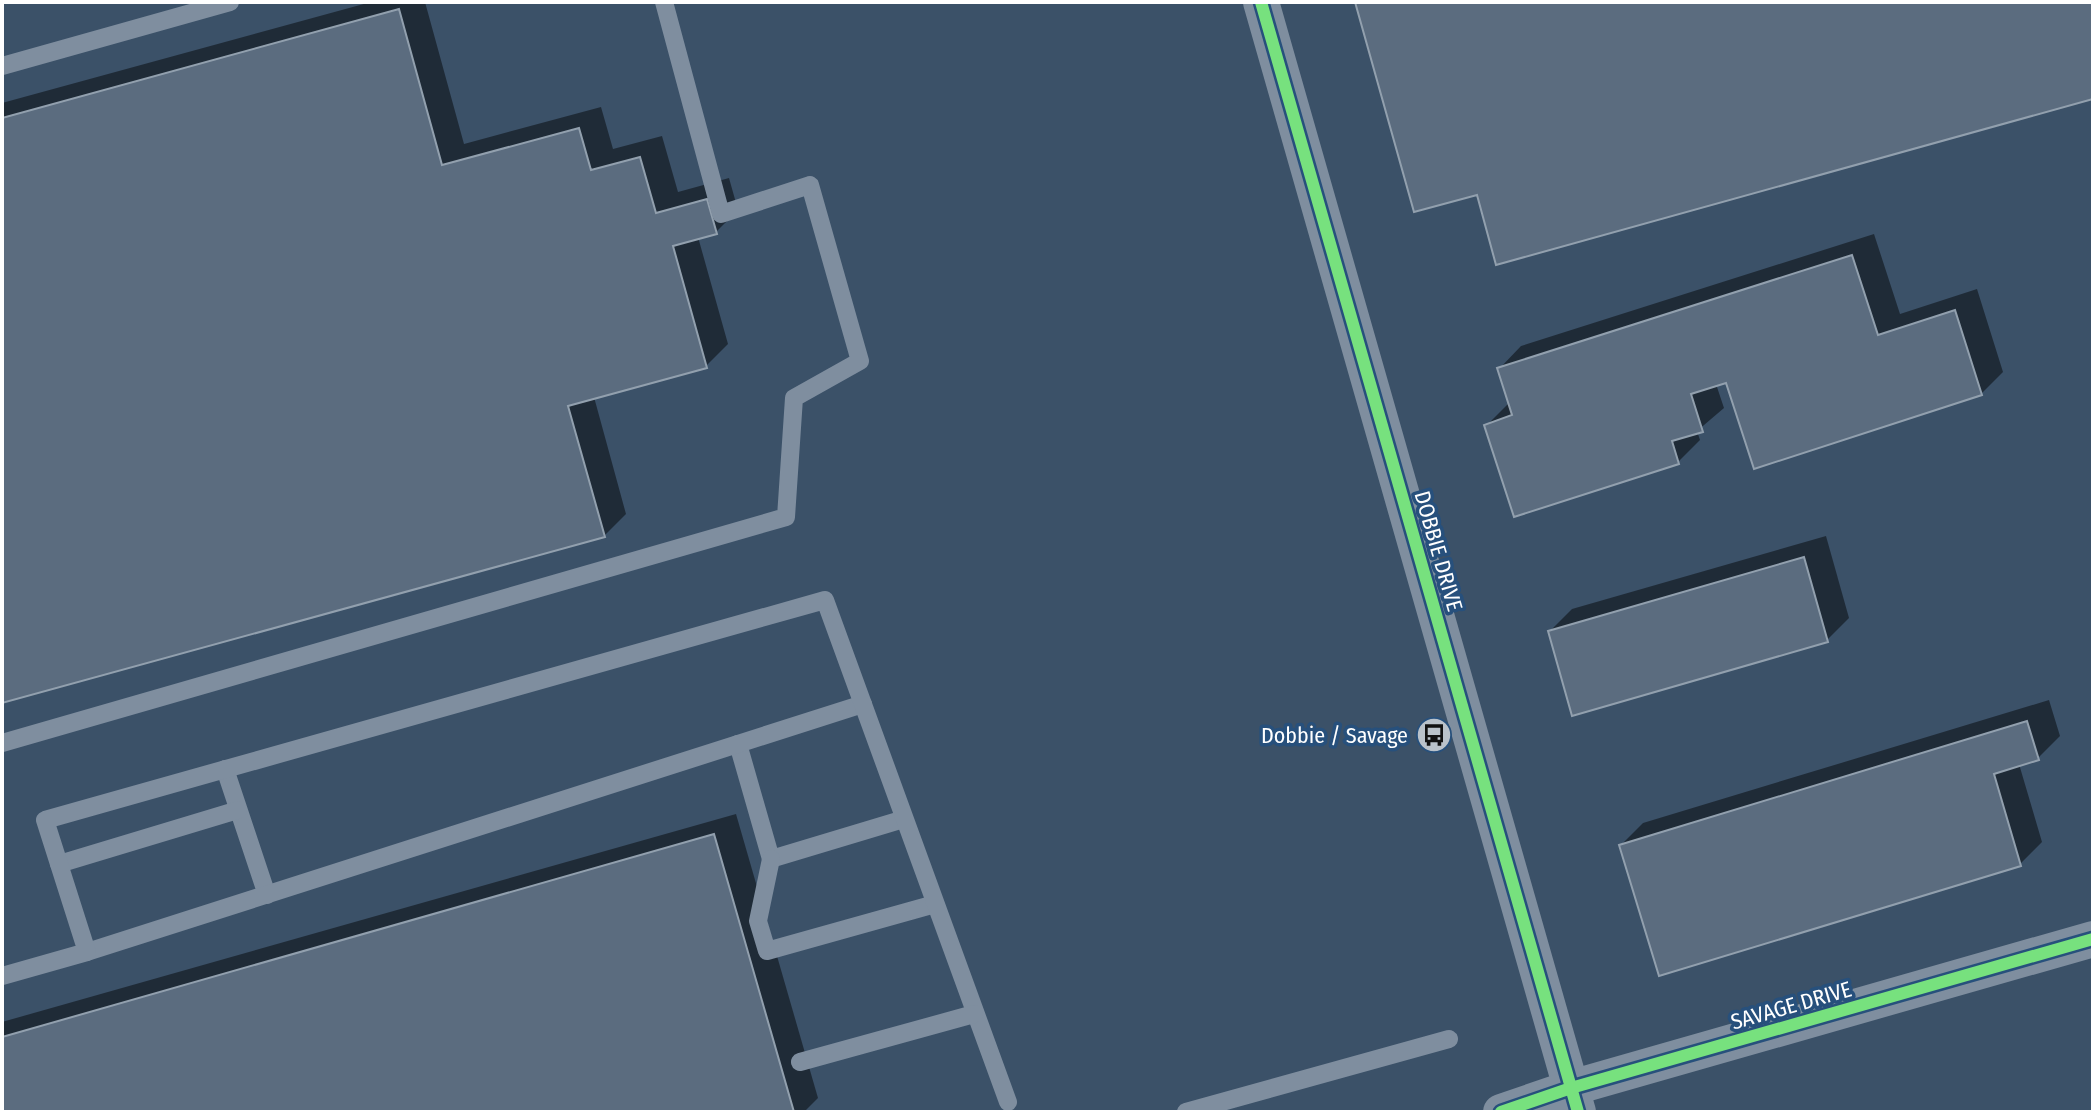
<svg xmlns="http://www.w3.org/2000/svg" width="2095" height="1114" font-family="'Fira Sans Condensed',sans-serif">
<rect width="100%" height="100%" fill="#3b5168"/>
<g fill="#0007">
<path d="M 371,2 L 425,2 L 464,144 L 601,107 L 613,149 L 662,136 L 678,192 L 729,178 L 738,210 L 716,232 L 698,237 L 728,344 L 706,366 L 594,397 L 626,514 L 604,536 L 2,701 L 2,103 Z"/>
<path d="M 1874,234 L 1900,314 L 1977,289 L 2003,372 L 1981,394 L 1728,381 L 1716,384 L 1724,408 L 1697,431 L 1700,440 L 1678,462 L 1487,425 L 1510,402 L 1499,369 L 1521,346 Z"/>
<path d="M 1826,536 L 1849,618 L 1827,640 L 1550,631 L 1572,609 Z"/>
<path d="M 2049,700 L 2060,736 L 2038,758 L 2019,764 L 2042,842 L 2020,864 L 1621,845 L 1643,823 Z"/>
<path d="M 736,814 L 818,1098 L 804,1112 L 2,1112 L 2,1022 Z"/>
</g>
<g fill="#5b6c7f" stroke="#92a0ae" stroke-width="2">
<path d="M 1355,2 L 2093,2 L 2093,99 L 1496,265 L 1477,195 L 1414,212 Z"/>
<path d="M 399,9 L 442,165 L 579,128 L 591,170 L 640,157 L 656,213 L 707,199 L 717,234 L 673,246 L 707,368 L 568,406 L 605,537 L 2,703 L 2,118 Z"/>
<path d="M 1852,255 L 1878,335 L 1955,310 L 1982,395 L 1754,469 L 1726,383 L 1691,394 L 1703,432 L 1672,441 L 1679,464 L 1514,517 L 1484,425 L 1512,415 L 1497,368 Z"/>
<path d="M 1804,557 L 1828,642 L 1572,716 L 1548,631 Z"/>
<path d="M 2027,721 L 2039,760 L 1994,774 L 2021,866 L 1659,976 L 1619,845 Z"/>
<path d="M 714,834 L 794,1112 L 2,1112 L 2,1037 Z"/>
</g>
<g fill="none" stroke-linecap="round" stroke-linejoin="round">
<g stroke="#7f8e9f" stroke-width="18">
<path d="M 2,66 L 230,2"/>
<path d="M 2,743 L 786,517 L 794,398 L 860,361 L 810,185 L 721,214 L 664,2"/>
<path d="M 738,744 L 771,859 L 904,819"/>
<path d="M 225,769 L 267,895"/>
<path d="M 771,859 L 758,921 L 767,951 L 935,904"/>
<path d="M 59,864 L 238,810"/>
<path d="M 87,952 L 863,704"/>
<path d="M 2,976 L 87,952 L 45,820 L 825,600 L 1008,1102"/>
<path d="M 800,1062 L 974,1014"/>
<path d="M 1186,1112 L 1449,1039"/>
</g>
<g stroke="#7f8e9f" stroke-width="36">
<path d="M 1261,2 L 1578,1112"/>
<path d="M 1501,1112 L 1571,1088 L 2093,939"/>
</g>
<g stroke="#27507c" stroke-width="17">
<g id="cycleway">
<path d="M 1261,2 L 1578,1112"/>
<path d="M 1501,1112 L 1571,1088 L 2093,939"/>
</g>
</g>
<use href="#cycleway" stroke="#77e17e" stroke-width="12"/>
</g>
<defs>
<g id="bus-disc" transform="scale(1.8)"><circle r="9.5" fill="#bac2ca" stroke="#27507c"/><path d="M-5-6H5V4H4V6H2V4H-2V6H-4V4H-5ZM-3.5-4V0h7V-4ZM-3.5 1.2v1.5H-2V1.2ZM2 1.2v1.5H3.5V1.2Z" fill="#111"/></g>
</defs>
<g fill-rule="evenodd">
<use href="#bus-disc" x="1434" y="735"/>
</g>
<g text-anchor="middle" stroke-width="7" stroke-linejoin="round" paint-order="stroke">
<g font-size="22" fill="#fff" stroke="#27507c">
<text transform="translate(1439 551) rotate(74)" y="8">DOBBIE DRIVE</text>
<text transform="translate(1791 1005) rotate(-16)" y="8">SAVAGE DRIVE</text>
</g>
<g font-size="22" fill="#fff" stroke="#27507c" text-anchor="end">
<text x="1408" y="743">Dobbie / Savage</text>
</g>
</g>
<rect width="2095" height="1114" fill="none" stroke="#ffffff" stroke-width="8"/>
</svg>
